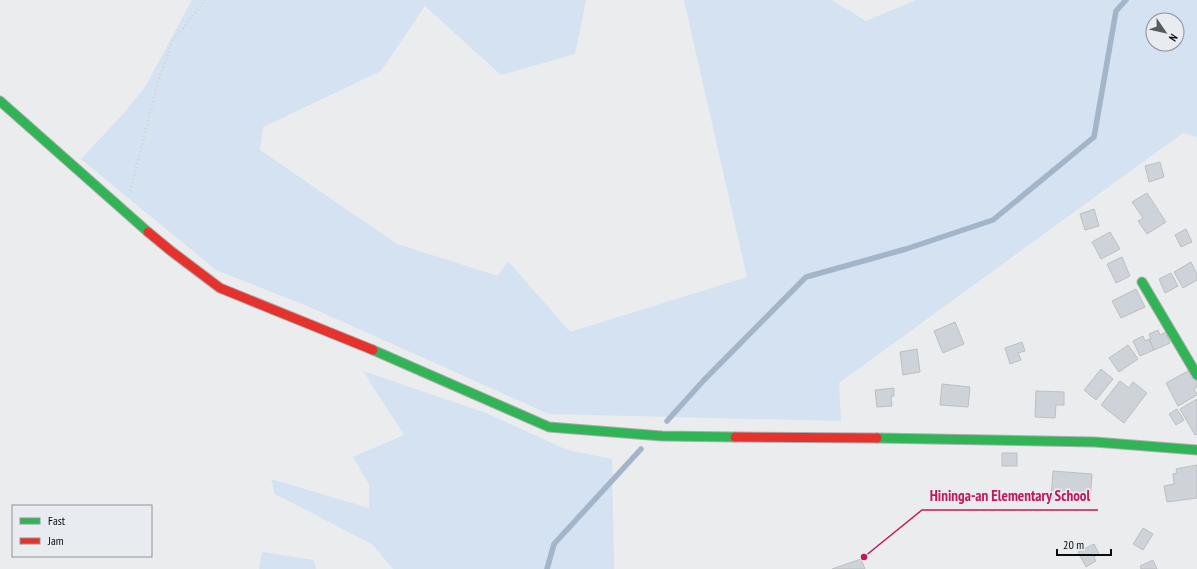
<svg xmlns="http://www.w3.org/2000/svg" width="1197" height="569" font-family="'PT Sans Narrow',sans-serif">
<rect width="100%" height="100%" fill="#eaecee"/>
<g fill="#d4e2f1" fill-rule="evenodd">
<path d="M 192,0 L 586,0 L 575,54 L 501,75 L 425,6 L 381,71 L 263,127 L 260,150 L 397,244 L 498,276 L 508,261 L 570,332 L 747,277 L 684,0 L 832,0 L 866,21 L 916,0 L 1197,0 L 1197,137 L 1183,133 L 839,383 L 841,421 L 549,414 L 305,305 L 216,270 L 81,159 L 125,112 L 145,87 ZM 1153,20 L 1177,20 L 1177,44 L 1153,44 Z"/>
<path d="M 363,371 L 486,413 L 567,450 L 612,459 L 614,569 L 393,569 L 372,544 L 275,494 L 271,479 L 369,508 L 369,484 L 353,457 L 404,435 Z"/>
<path d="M 262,552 L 314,560 L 316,569 L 259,569 Z"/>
</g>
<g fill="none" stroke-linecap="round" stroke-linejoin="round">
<g stroke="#a3b5c8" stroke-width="5.5">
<path d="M 667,421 L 704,380 L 806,277 L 906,249 L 993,220 L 1094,137 L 1116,11 L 1126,0"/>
<path d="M 547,569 L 554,544 L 641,449"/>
</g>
</g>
<g fill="#cdd3d9" stroke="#bdbfc0">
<path d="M 1160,162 L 1164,177 L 1149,182 L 1145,166 Z"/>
<path d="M 1147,193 L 1166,222 L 1147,234 L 1138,221 L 1143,218 L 1132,202 Z"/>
<path d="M 1094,209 L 1099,226 L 1085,230 L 1080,214 Z"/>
<path d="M 1186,229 L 1192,242 L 1181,247 L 1175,235 Z"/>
<path d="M 1110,232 L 1120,249 L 1101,259 L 1092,242 Z"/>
<path d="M 1122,257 L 1130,276 L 1116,283 L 1107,264 Z"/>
<path d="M 1191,262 L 1197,274 L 1197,280 L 1183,288 L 1174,272 Z"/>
<path d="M 1171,273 L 1178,286 L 1165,293 L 1159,279 Z"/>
<path d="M 1136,289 L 1145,307 L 1121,318 L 1112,301 Z"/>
<path d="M 955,322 L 964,344 L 943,353 L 934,331 Z"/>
<path d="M 1158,330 L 1160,335 L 1166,332 L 1170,343 L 1154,350 L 1149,339 L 1151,339 L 1149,334 Z"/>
<path d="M 1143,336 L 1145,341 L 1149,339 L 1154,350 L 1140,356 L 1133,341 Z"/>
<path d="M 1022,342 L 1025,351 L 1018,353 L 1021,360 L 1010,364 L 1005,348 Z"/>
<path d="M 1128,345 L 1138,359 L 1119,372 L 1109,358 Z"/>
<path d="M 917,349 L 920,372 L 903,375 L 900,352 Z"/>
<path d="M 1101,369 L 1113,379 L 1096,400 L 1084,390 Z"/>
<path d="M 1190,370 L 1197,383 L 1197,387 L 1194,389 L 1197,395 L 1178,406 L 1166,383 Z"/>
<path d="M 1120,381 L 1129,388 L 1133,382 L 1147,393 L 1124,423 L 1101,405 Z"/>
<path d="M 942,384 L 970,387 L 968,407 L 940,405 Z"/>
<path d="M 894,388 L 894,396 L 891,396 L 892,406 L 877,407 L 875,390 Z"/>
<path d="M 1036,391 L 1064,392 L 1064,405 L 1056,405 L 1055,418 L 1035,417 Z"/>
<path d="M 1197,399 L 1197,434 L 1195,435 L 1180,409 Z"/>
<path d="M 1177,409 L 1184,420 L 1176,425 L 1169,414 Z"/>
<rect x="1002" y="453" width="15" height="13"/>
<path d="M 1197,465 L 1197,498 L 1167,502 L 1164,486 L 1174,484 L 1173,474 L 1177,473 L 1176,469 Z"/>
<path d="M 1053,471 L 1092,474 L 1090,502 L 1051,499 Z"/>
<path d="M 1143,528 L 1153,534 L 1143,550 L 1133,544 Z"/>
<path d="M 1094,544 L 1099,554 L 1094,557 L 1096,561 L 1086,567 L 1078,552 Z"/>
<path d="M 861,559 L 865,569 L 832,569 Z"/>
<path d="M 1153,560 L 1157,569 L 1141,569 L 1140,566 Z"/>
</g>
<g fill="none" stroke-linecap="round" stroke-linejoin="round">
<g stroke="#acadaf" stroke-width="11">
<g id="fast">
<path d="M 0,101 L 148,232"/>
<path d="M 1142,282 L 1197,375"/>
<path d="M 373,350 L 549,427 L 662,436 L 735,437"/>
<path d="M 877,438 L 1095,442 L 1197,450"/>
</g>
</g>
<g stroke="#acadaf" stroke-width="11">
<g id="jam">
<path d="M 148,232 L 171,251 L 220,288 L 373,350"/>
<path d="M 735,437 L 877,438"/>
</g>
</g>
<path stroke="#d3d3d4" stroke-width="2.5" stroke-dasharray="1 3" stroke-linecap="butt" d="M 130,191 L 159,78 L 172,42 L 205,0"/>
<use href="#fast" stroke="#30b455" stroke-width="9"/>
<use href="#jam" stroke="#e5322d" stroke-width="9"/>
</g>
<path fill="none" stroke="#c2185b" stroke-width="1.5" d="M864 557L922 510H1098"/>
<circle fill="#c2185b" stroke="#e8ecf0" stroke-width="1.5" cx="864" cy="557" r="4"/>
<g font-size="15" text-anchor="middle" font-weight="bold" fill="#c2185b" stroke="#e8ecf0" stroke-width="3.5" stroke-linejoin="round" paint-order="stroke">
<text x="1010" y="501">Hininga-an Elementary School</text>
</g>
<rect x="12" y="505" width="140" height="52" fill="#e8ecf0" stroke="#909296"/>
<rect x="20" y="518" width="20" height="6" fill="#30b455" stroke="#909296"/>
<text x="48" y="525" font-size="12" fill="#0b0c0e">Fast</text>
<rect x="20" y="538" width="20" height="6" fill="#e5322d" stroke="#909296"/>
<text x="48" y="545" font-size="12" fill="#0b0c0e">Jam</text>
<g transform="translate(1165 32) rotate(124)"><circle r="19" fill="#e8ecf0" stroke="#909296"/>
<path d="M0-3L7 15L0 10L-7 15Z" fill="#595a5c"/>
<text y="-6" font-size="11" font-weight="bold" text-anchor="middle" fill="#0b0c0e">N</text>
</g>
<path d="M1057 549v6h54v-6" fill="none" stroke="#0b0c0e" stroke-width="2"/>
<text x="1063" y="549" font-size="12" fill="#0b0c0e" stroke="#e8ecf0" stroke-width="3" paint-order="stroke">20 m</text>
</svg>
